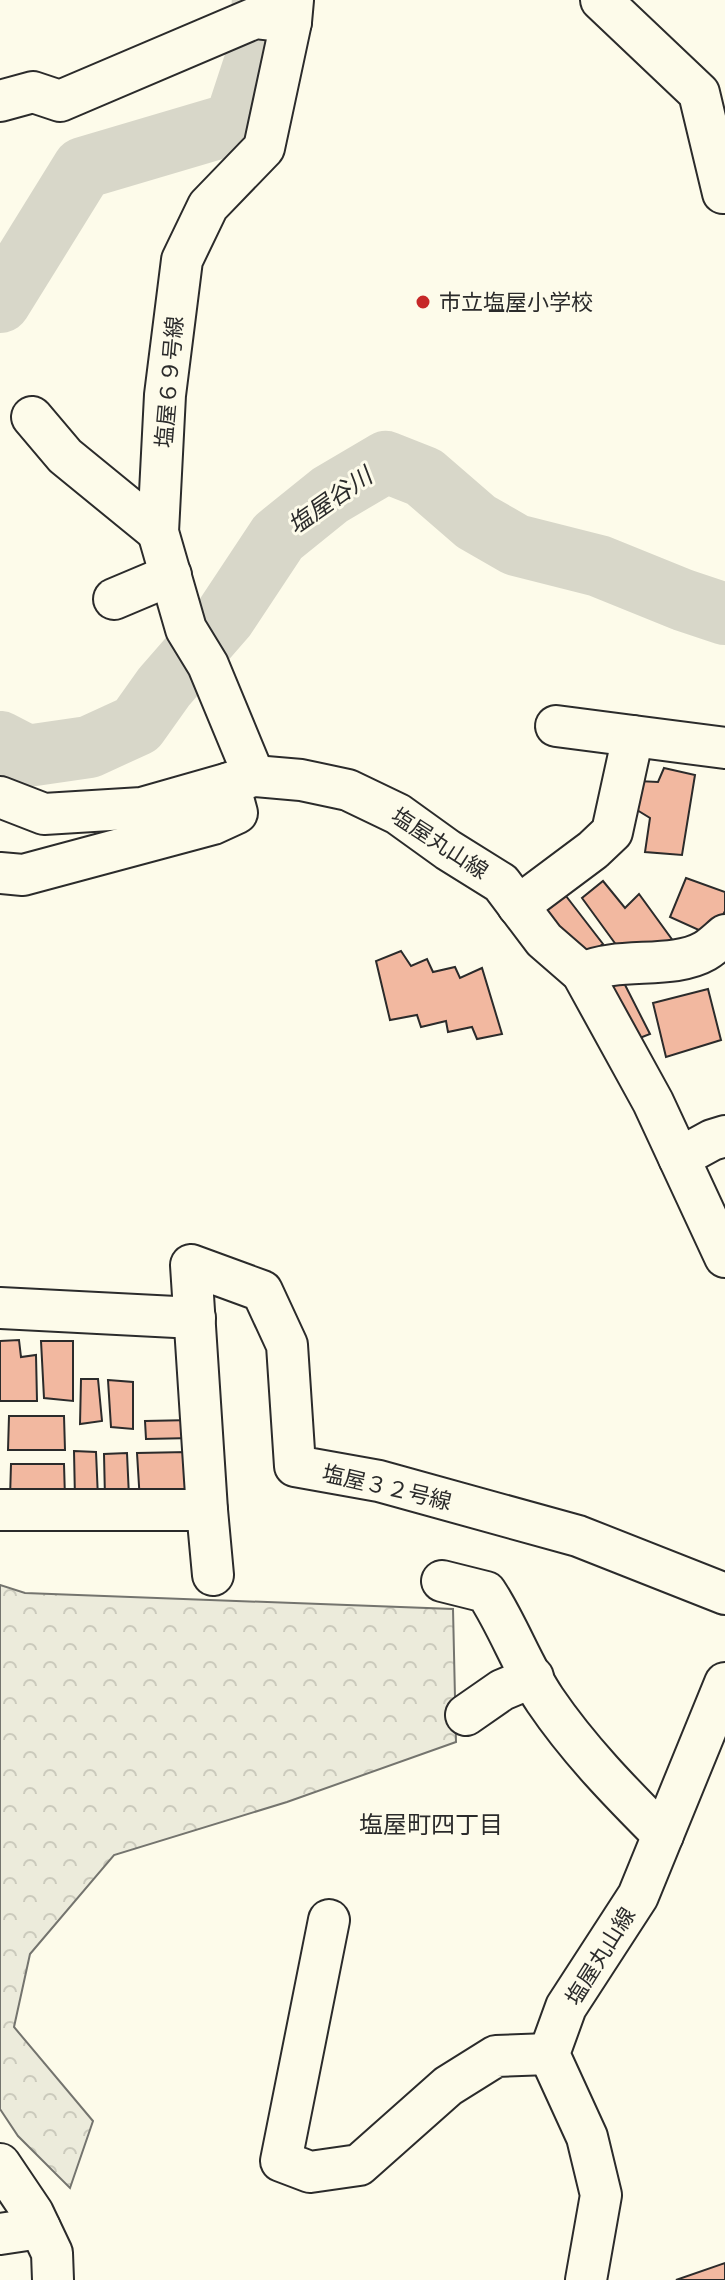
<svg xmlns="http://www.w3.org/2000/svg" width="725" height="2280" font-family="'Golos Text','Noto Sans JP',sans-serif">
<defs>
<pattern id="forest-crowns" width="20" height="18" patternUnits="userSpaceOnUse" patternTransform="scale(2)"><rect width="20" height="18" fill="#ecebdb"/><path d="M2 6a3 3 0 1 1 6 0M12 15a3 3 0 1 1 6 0" fill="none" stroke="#cbcabc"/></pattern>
</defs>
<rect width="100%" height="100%" fill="#fdfbea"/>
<path fill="url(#forest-crowns)" stroke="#74746e" stroke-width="2" d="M 0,1585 L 25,1593 L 453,1609 L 456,1742 L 287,1802 L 114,1855 L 30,1954 L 14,2027 L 93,2121 L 70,2188 L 18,2136 L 0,2109 Z"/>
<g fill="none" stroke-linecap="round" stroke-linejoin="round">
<g stroke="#d8d7c9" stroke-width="62">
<path d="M 0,302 L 83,168 L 235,123 L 258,53 L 263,0"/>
<path d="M 0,742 L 27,756 L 89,747 L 137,725 L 164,687 L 225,617 L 278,537 L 330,495 L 386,462 L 424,477 L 476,522 L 516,545 L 599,566 L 683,600 L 725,614"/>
</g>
</g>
<g fill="#f2b8a0" stroke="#2b2b2b" stroke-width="2">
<path d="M 664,768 L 695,775 L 682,855 L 645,852 L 650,818 L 637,810 L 638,781 L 658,782 Z"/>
<path d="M 686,878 L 725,892 L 725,911 L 712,936 L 670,917 Z"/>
<path d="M 603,881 L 625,908 L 639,894 L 679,949 L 625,957 L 582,898 Z"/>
<path d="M 566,896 L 603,944 L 581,959 L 539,912 Z"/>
<path d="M 401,951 L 411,966 L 427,959 L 433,972 L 455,967 L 460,978 L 482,968 L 502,1034 L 477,1039 L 472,1027 L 448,1032 L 446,1021 L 421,1027 L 417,1015 L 390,1020 L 376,961 Z"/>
<path d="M 621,977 L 650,1034 L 627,1043 L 597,984 Z"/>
<path d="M 708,989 L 721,1040 L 666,1057 L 653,1003 Z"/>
<path d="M 19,1340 L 21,1357 L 36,1355 L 37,1401 L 0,1401 L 0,1341 Z"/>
<path d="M 41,1341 L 73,1341 L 73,1401 L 44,1398 Z"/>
<path d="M 81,1379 L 98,1379 L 102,1421 L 80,1424 Z"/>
<path d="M 108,1380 L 133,1382 L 133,1429 L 111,1427 Z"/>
<path d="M 9,1416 L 64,1416 L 65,1450 L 8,1450 Z"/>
<path d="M 192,1420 L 192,1438 L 146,1439 L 145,1421 Z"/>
<path d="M 74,1451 L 96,1452 L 98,1498 L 75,1499 Z"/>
<path d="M 187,1452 L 190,1491 L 140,1502 L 137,1453 Z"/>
<path d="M 127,1453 L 129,1497 L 105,1498 L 104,1454 Z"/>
<path d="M 11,1464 L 64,1464 L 65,1498 L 10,1498 Z"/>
<path d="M 725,2263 L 725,2280 L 676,2280 Z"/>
</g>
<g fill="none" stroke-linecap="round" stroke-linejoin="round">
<g stroke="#2b2b2b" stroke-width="44">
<g id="minor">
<path d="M 601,0 L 699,93 L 723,193 L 725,193"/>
<path d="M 0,101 L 33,92 L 60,101 L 255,18 L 291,22"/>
<path d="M 32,417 L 65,456 L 158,532"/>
<path d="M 114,599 L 171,575"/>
<path d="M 556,726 L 633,736"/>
<path d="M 254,776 L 208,665 L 186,629 L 158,532 L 165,395 L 182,260 L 208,206 L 264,148 L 291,22 L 293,0"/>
<path d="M 0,797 L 44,814 L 142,808 L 254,776 L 301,780 L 348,790 L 398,814 L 448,850 L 501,883 L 544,940 L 582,973 L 653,1102 L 725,1257"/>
<path d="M 0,873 L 23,875 L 213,824 L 237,813 L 229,783"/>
<path d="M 518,906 L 593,850 L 612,832 L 633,736 L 725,748"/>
<path d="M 582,973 C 619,956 672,970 705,951 C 712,947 719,940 725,935"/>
<path d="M 679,1158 L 712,1140 L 725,1136"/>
<path d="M 0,1308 L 195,1318"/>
<path d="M 0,1510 L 207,1510 L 191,1265 L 262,1291 L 287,1345 L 295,1466 L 379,1481 L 578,1536 L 725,1594"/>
<path d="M 207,1510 L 213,1575"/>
<path d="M 442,1581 L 486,1592 C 509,1627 522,1666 545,1700 C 579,1750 621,1793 663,1835"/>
<path d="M 466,1715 L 502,1690 L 533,1677"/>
<path d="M 329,1920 L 281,2161 L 310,2172 L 359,2165 L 448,2086 L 496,2056 L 549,2054"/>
<path d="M 0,2164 L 33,2213 L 52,2253 L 53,2280"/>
<path d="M 0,2234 L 40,2228"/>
<path d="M 586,2280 L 601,2195 L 587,2137 L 549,2054 L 566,2007 L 638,1896 L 725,1683"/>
</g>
</g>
<use href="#minor" stroke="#fdfbea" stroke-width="40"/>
</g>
<circle fill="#c62828" stroke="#fdfbea" stroke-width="3" cx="423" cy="302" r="8"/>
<g text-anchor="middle" stroke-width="6" stroke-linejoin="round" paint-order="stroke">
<g font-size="22" fill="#2b2b2b" stroke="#fdfbea" text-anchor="start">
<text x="439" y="310">市立塩屋小学校</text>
</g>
<g font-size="22" fill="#2b2b2b" stroke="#fdfbea">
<text transform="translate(169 382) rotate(-85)" y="8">塩屋６９号線</text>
<text transform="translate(440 843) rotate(33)" y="8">塩屋丸山線</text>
<text transform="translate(387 1487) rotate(13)" y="8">塩屋３２号線</text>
<text transform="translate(600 1956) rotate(-58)" y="8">塩屋丸山線</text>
</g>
<g font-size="24" font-style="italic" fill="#2b2b2b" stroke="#fdfbea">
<text transform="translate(330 501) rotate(-35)" y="8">塩屋谷川</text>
</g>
<g font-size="24" fill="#2b2b2b" stroke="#fdfbea">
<text x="431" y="1833">塩屋町四丁目</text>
</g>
</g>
</svg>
